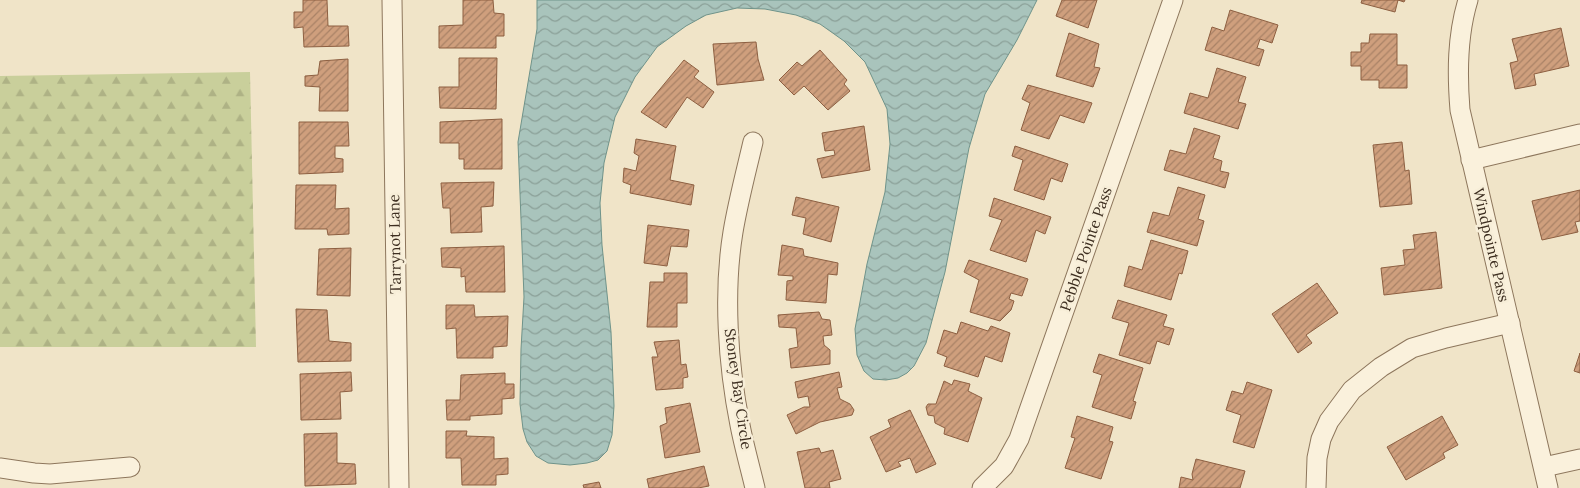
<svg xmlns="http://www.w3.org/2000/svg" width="1580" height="488" font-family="Lora,serif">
<defs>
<pattern id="forest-firs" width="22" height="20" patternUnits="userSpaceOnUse" patternTransform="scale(1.25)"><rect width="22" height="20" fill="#c9cf9b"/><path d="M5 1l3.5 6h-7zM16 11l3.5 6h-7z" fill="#aeb285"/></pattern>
<pattern id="water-waves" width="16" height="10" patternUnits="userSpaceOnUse" patternTransform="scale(1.25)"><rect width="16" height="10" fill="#a9c4bc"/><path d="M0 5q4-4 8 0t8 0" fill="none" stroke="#8ba098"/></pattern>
<pattern id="building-hatch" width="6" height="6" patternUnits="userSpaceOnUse" patternTransform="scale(1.25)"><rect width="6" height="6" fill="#cf9f7d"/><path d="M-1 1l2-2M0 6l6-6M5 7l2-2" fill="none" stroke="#a98266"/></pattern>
</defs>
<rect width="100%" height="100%" fill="#f0e4c8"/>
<path fill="url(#forest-firs)" d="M 250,72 L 256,347 L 0,347 L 0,76 Z"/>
<path fill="url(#water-waves)" stroke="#6f938a" d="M 537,0 L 1037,0 L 1017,40 L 985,94 L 969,148 L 945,272 L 926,343 L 914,366 L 907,373 L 898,378 L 886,380 L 873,379 L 864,371 L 857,355 L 855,329 L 867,264 L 885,192 L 890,144 L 887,109 L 865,62 L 844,41 L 820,24 L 796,15 L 765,9 L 737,8 L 706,15 L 686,26 L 657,47 L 635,77 L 615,117 L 604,163 L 600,203 L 602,245 L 611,332 L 614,406 L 612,435 L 607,451 L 598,460 L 587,463 L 570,465 L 548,463 L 536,456 L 527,442 L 523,429 L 520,404 L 521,349 L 524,297 L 518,142 L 537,29 Z"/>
<g fill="url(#building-hatch)" stroke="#8d5f41">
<path d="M 303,0 L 327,0 L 328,26 L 348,26 L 349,46 L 304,47 L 303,27 L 294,28 L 294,12 L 303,12 Z"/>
<path d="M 463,0 L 493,0 L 494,13 L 504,14 L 504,36 L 496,36 L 496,48 L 439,48 L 439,26 L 463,25 Z"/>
<path d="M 1062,0 L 1097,0 L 1088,28 L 1056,16 Z"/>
<path d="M 1362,0 L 1405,0 L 1404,2 L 1398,0 L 1395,12 L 1361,3 Z"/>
<path d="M 1230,10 L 1278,25 L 1272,43 L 1260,39 L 1257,48 L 1264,50 L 1259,66 L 1205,50 L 1212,27 L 1224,31 Z"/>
<path d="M 1561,28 L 1569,66 L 1534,74 L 1536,85 L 1515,89 L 1510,63 L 1518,61 L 1512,39 Z"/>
<path d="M 1069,33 L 1099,44 L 1094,67 L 1100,68 L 1093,87 L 1056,76 Z"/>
<path d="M 1370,34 L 1397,34 L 1397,65 L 1407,65 L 1407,88 L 1379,88 L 1379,80 L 1361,80 L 1361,66 L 1351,66 L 1351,52 L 1361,52 L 1361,43 L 1369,43 Z"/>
<path d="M 756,42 L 758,59 L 764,80 L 717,85 L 713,44 Z"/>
<path d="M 820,50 L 847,80 L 844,84 L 850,91 L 828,110 L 804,86 L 794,95 L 779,80 L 797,62 L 802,66 Z"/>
<path d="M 459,58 L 497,58 L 496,109 L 440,108 L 439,87 L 459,87 Z"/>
<path d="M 348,59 L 348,111 L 319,111 L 320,87 L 305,86 L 305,76 L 318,75 L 320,61 Z"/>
<path d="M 684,60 L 699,71 L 694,77 L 714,92 L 703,108 L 687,97 L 666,128 L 641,112 Z"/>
<path d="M 1217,68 L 1246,77 L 1238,102 L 1246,104 L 1238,129 L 1184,113 L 1190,93 L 1208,98 Z"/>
<path d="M 1028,85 L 1092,103 L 1084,123 L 1060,115 L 1049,139 L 1021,130 L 1030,103 L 1022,99 Z"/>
<path d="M 502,119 L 502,169 L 464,169 L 464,159 L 459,159 L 459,143 L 440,143 L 440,122 Z"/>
<path d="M 299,122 L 348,122 L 349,146 L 335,146 L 335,158 L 343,159 L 343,172 L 299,174 Z"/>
<path d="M 864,126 L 870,170 L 822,178 L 817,159 L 835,155 L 834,150 L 825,151 L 822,133 Z"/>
<path d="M 1194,128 L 1220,136 L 1213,158 L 1222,161 L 1220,171 L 1229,173 L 1225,188 L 1164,170 L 1170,150 L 1186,154 Z"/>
<path d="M 636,139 L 676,146 L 670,180 L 694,185 L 691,205 L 630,193 L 631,185 L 623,182 L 624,168 L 636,171 L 639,156 L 634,153 Z"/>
<path d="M 1402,142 L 1405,171 L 1409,170 L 1412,204 L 1380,207 L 1373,145 Z"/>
<path d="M 1015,146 L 1068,164 L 1062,182 L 1051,178 L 1044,200 L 1014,190 L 1023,160 L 1012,156 Z"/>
<path d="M 494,182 L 493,206 L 481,207 L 482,232 L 451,233 L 450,208 L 443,208 L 441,183 Z"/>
<path d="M 296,185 L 336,185 L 335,209 L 349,208 L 349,234 L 328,235 L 327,229 L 295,229 Z"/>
<path d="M 1178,187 L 1205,195 L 1198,219 L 1204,221 L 1197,246 L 1147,232 L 1153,212 L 1169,216 Z"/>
<path d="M 1580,190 L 1580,221 L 1575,222 L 1578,232 L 1542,240 L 1532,201 Z"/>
<path d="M 796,197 L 839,207 L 831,242 L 803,234 L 806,218 L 792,215 Z"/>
<path d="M 994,198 L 1051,217 L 1045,234 L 1036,230 L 1026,262 L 990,250 L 1002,220 L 989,216 Z"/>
<path d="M 648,225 L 689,230 L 687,247 L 671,246 L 667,266 L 644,263 Z"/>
<path d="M 1436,232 L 1442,288 L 1384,295 L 1381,268 L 1405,265 L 1403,250 L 1415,249 L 1413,235 Z"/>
<path d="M 1151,240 L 1188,251 L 1182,274 L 1179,273 L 1171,300 L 1124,286 L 1129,266 L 1142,270 Z"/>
<path d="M 782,245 L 803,249 L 804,256 L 838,263 L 837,275 L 828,274 L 826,303 L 786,300 L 787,281 L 793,280 L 793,276 L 778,275 Z"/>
<path d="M 504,246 L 505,292 L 466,292 L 465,276 L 461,277 L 461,268 L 442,267 L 441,248 Z"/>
<path d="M 351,248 L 350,296 L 317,295 L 319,249 Z"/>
<path d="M 969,260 L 1028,279 L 1022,296 L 1011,293 L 1009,299 L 1014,301 L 1011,310 L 1000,321 L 970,312 L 979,280 L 964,272 Z"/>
<path d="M 664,273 L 687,273 L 687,303 L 677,303 L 677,327 L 647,327 L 650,282 L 664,282 Z"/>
<path d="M 1317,283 L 1338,313 L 1306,335 L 1312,343 L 1298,353 L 1272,314 Z"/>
<path d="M 1118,300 L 1167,315 L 1163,326 L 1174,329 L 1169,345 L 1157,341 L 1150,364 L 1119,355 L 1129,323 L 1112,318 Z"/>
<path d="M 446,305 L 474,305 L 475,317 L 508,316 L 507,346 L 493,347 L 493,358 L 457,358 L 456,328 L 446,329 Z"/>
<path d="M 296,309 L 327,310 L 329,341 L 351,343 L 351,361 L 298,362 Z"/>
<path d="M 819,312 L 822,319 L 830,320 L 832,335 L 823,336 L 824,345 L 830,350 L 830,364 L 791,368 L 789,349 L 798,347 L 796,328 L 779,327 L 778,315 Z"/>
<path d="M 961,322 L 988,331 L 991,326 L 1010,333 L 1002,362 L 985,356 L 978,377 L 944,366 L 947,357 L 937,353 L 944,330 L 957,334 Z"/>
<path d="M 679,340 L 681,365 L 686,364 L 688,377 L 683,378 L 683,388 L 656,390 L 652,357 L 658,357 L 654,342 Z"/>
<path d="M 1580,353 L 1580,373 L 1574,371 Z"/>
<path d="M 1099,354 L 1143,368 L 1133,401 L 1136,402 L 1131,419 L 1092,407 L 1102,375 L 1093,372 Z"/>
<path d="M 351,372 L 352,391 L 340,392 L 341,419 L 301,420 L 300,374 Z"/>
<path d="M 839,372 L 842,387 L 837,388 L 840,399 L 850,404 L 854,410 L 852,415 L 820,422 L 796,434 L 787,415 L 804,407 L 810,407 L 808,396 L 798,398 L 795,382 Z"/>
<path d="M 505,373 L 505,384 L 514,384 L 514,398 L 502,399 L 502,414 L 470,416 L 470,420 L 447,420 L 446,400 L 460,400 L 461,375 Z"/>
<path d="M 954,380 L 970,384 L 968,391 L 982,398 L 968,442 L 944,434 L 945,428 L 935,423 L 934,416 L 928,415 L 926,407 L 928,404 L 936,404 L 944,381 L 952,385 Z"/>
<path d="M 1247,382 L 1272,390 L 1254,448 L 1233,442 L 1241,415 L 1226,410 L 1232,391 L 1243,394 Z"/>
<path d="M 690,403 L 700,452 L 665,458 L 660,426 L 667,423 L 665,408 Z"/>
<path d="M 910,410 L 936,464 L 916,473 L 910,458 L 898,462 L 901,466 L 886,472 L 870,437 L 891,427 L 888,420 Z"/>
<path d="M 1077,416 L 1113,427 L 1109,441 L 1113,442 L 1101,479 L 1065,468 L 1075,438 L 1071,437 Z"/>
<path d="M 1442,416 L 1458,445 L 1443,453 L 1445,458 L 1406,480 L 1387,447 Z"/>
<path d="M 446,431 L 467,431 L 466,436 L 494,437 L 494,459 L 508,458 L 508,474 L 496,475 L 496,485 L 462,485 L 461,458 L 446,458 Z"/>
<path d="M 337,433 L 337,463 L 355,464 L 356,484 L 305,486 L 304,434 Z"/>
<path d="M 819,448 L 821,453 L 833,450 L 841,479 L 829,482 L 830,488 L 805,488 L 797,452 Z"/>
<path d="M 1196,459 L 1245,471 L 1240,488 L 1179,488 L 1181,477 L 1193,480 L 1192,474 Z"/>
<path d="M 704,466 L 709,486 L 698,488 L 649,488 L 647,479 Z"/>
<path d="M 599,482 L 601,488 L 584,488 L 583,485 Z"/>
</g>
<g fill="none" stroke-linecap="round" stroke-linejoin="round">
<g stroke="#8d765c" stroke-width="21">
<g id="street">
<path d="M 392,0 L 399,488"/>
<path d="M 1468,0 C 1457,36 1457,73 1460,110 L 1548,488"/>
<path d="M 753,142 C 746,172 738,202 733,232 C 723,293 728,365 740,425 C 744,446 750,467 755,488"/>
<path d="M 1471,160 L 1580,134"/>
<path d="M 1544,467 L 1580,459"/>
<path d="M 0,468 L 34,473 L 50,474 L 130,467"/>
<path d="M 982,488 L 1004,466 L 1019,439 L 1173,0"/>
<path d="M 1316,488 L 1317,458 L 1321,439 L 1329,421 L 1352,390 L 1381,367 L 1412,348 L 1446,338 L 1510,323"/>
</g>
</g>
<use href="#street" stroke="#faf1dc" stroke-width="19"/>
</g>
<g text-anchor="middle" stroke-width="5" stroke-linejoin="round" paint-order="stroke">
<g font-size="15" fill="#3d2e20" stroke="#f7eed8">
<text transform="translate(395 244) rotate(-91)" y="5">Tarrynot Lane</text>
<text transform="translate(1491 245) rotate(77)" y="5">Windpointe Pass</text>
<text transform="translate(1086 249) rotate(-71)" y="5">Pebble Pointe Pass</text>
<text transform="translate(738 389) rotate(82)" y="5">Stoney Bay Circle</text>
</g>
</g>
</svg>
